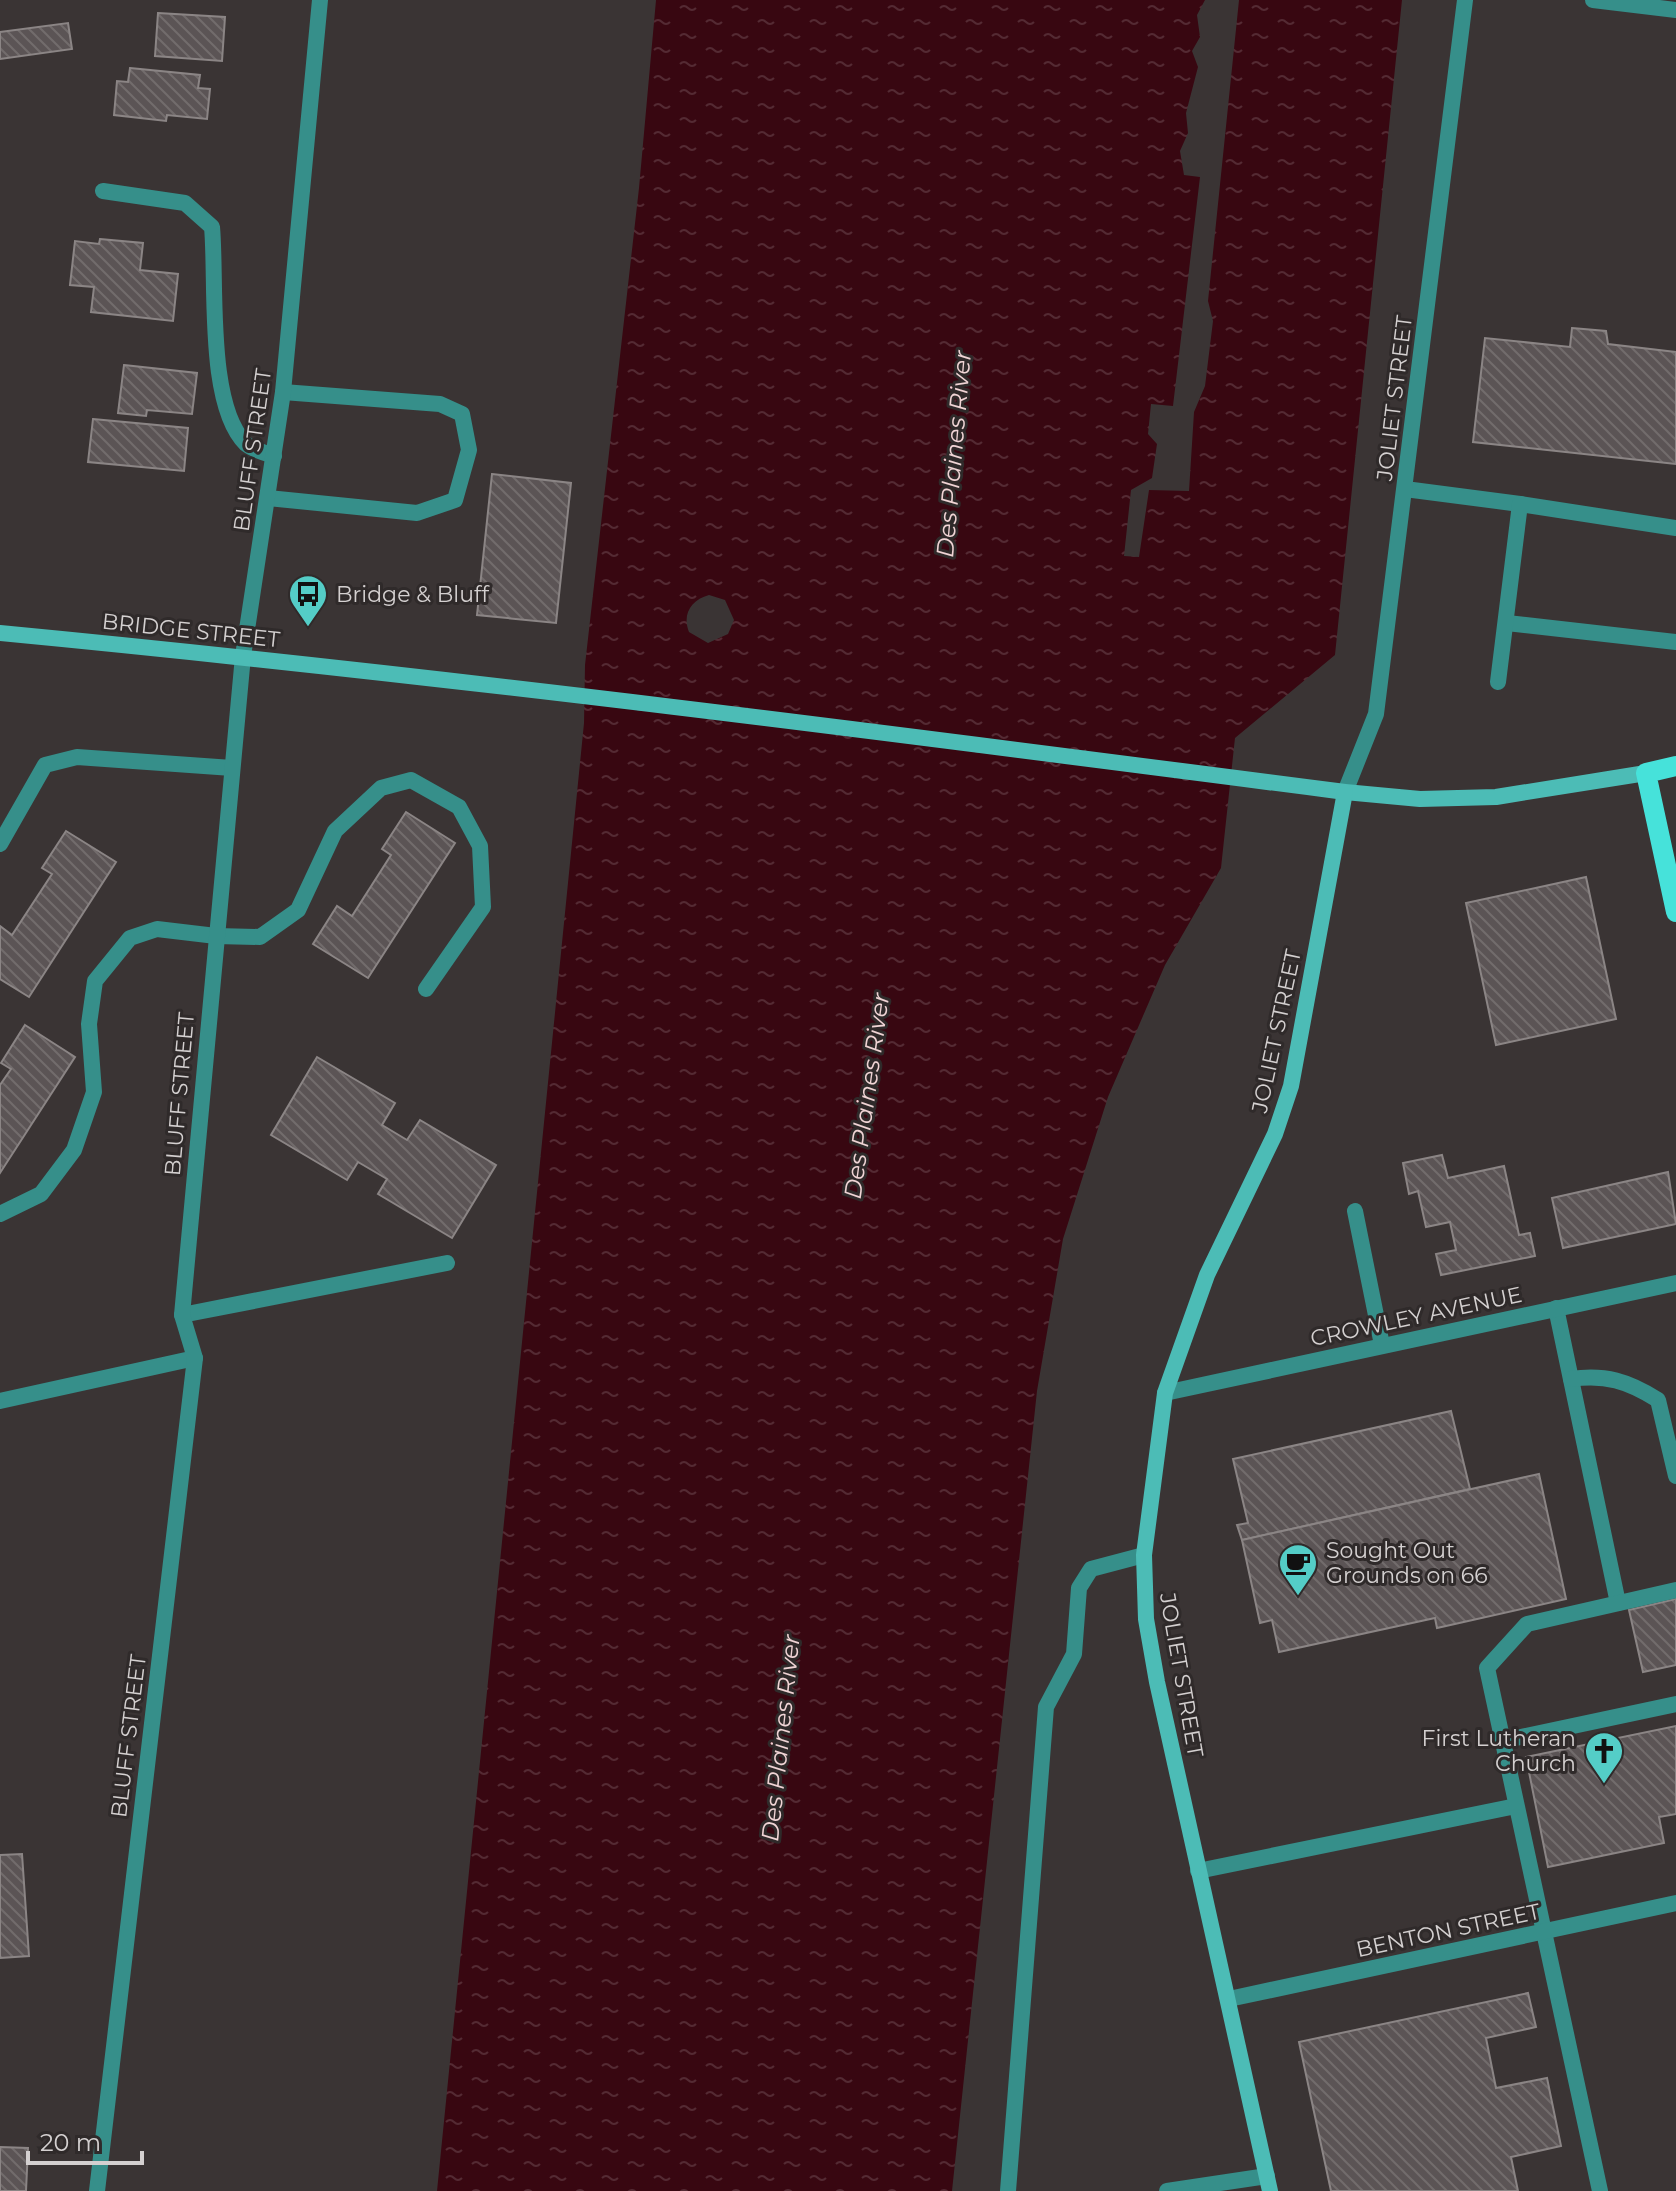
<svg xmlns="http://www.w3.org/2000/svg" width="1676" height="2191" font-family="Montserrat,sans-serif">
<defs>
<pattern id="water-ripples" width="26" height="14" patternUnits="userSpaceOnUse" patternTransform="scale(2)"><rect width="26" height="14" fill="#380711"/><path d="M2 4q2-2 4 0t4 0M15 11q2-2 4 0t4 0" fill="none" stroke="#542a33"/></pattern>
<pattern id="building-back-hatch" width="6" height="6" patternUnits="userSpaceOnUse" patternTransform="scale(2)"><rect width="6" height="6" fill="#5b5455"/><path d="M-1 5l2 2M0 0l6 6M5-1l2 2" fill="none" stroke="#726c6c"/></pattern>
</defs>
<rect width="100%" height="100%" fill="#3a3434"/>
<path fill="url(#water-ripples)" fill-rule="evenodd" d="M 656,0 L 1205,0 L 1197,15 L 1200,37 L 1192,51 L 1198,67 L 1186,113 L 1188,133 L 1180,151 L 1184,175 L 1200,177 L 1173,406 L 1151,404 L 1148,434 L 1157,444 L 1152,478 L 1131,490 L 1124,556 L 1139,557 L 1149,490 L 1189,491 L 1194,412 L 1205,386 L 1213,321 L 1208,301 L 1239,0 L 1402,0 L 1335,655 L 1235,738 L 1221,868 L 1165,965 L 1108,1097 L 1063,1239 L 1037,1391 L 952,2191 L 437,2191 L 584,723 L 585,665 L 639,188 ZM 709,595 L 725,600 L 734,620 L 728,634 L 708,643 L 689,632 C 682,614 691,600 709,595 Z"/>
<g fill="url(#building-back-hatch)" stroke="#8b8585" stroke-width="2">
<path d="M 158,13 L 225,17 L 222,61 L 155,56 Z"/>
<path d="M 68,23 L 72,49 L 0,59 L 0,32 Z"/>
<path d="M 130,68 L 200,75 L 198,88 L 210,89 L 207,119 L 167,115 L 166,121 L 114,115 L 117,81 L 128,82 Z"/>
<path d="M 100,239 L 143,243 L 140,270 L 178,274 L 173,321 L 91,312 L 94,287 L 70,285 L 75,241 L 99,244 Z"/>
<path d="M 1572,328 L 1606,331 L 1608,344 L 1676,352 L 1676,464 L 1473,442 L 1485,338 L 1570,347 Z"/>
<path d="M 124,365 L 197,373 L 192,414 L 147,410 L 146,416 L 118,413 Z"/>
<path d="M 93,419 L 188,428 L 184,471 L 88,462 Z"/>
<path d="M 492,474 L 571,483 L 556,623 L 477,615 Z"/>
<path d="M 406,812 L 455,843 L 368,978 L 313,944 L 337,906 L 352,916 L 391,855 L 382,849 Z"/>
<path d="M 66,831 L 116,862 L 29,997 L 0,979 L 0,926 L 12,935 L 52,874 L 42,868 Z"/>
<path d="M 1586,877 L 1616,1019 L 1496,1045 L 1466,903 Z"/>
<path d="M 25,1025 L 75,1057 L 0,1173 L 0,1085 L 11,1069 L 1,1063 Z"/>
<path d="M 317,1057 L 395,1103 L 382,1125 L 407,1140 L 420,1120 L 496,1165 L 452,1238 L 378,1194 L 387,1179 L 358,1162 L 347,1180 L 271,1135 Z"/>
<path d="M 1442,1155 L 1448,1178 L 1504,1166 L 1519,1235 L 1530,1233 L 1535,1256 L 1441,1275 L 1436,1254 L 1456,1250 L 1450,1222 L 1426,1227 L 1418,1191 L 1409,1194 L 1403,1163 Z"/>
<path d="M 1668,1172 L 1676,1224 L 1563,1248 L 1552,1198 Z"/>
<path d="M 1451,1411 L 1470,1489 L 1242,1540 L 1237,1525 L 1248,1523 L 1233,1459 Z"/>
<path d="M 1539,1474 L 1566,1599 L 1437,1628 L 1435,1618 L 1279,1652 L 1272,1620 L 1260,1623 L 1242,1540 Z"/>
<path d="M 1676,1599 L 1676,1665 L 1643,1672 L 1629,1610 Z"/>
<path d="M 1676,1726 L 1676,1814 L 1659,1817 L 1664,1843 L 1548,1867 L 1526,1757 Z"/>
<path d="M 22,1854 L 29,1956 L 0,1958 L 0,1855 Z"/>
<path d="M 1528,1993 L 1536,2027 L 1486,2038 L 1496,2088 L 1547,2078 L 1561,2146 L 1511,2157 L 1518,2191 L 1331,2191 L 1299,2042 Z"/>
<path d="M 0,2147 L 28,2148 L 26,2191 L 0,2191 Z"/>
</g>
<g fill="none" stroke-linecap="round" stroke-linejoin="round">
<g stroke="#368f8a" stroke-width="16">
<path d="M 103,191 L 185,203 L 212,227 C 217,281 206,405 246,444 C 253,450 265,453 274,456"/>
<path d="M 1405,489 L 1520,504"/>
<path d="M 268,498 L 417,513 L 455,500 L 469,450 L 462,414 L 440,404 L 283,392"/>
<path d="M 1507,623 L 1676,642"/>
<path d="M 1498,682 L 1520,504 L 1676,528"/>
<path d="M 0,844 L 45,765 L 77,757 L 232,768"/>
<path d="M 1355,1211 L 1382,1345"/>
<path d="M 0,1214 L 41,1194 L 74,1150 L 94,1092 L 89,1024 L 95,981 L 130,938 L 157,929 L 216,936 L 260,937 L 298,910 L 335,831 L 381,788 L 411,780 L 459,807 L 480,846 L 483,907 L 426,989"/>
<path d="M 1556,1308 L 1618,1603"/>
<path d="M 182,1315 L 447,1263"/>
<path d="M 1571,1379 C 1605,1374 1628,1381 1658,1400 L 1676,1476"/>
<path d="M 1502,1741 L 1676,1704"/>
<path d="M 1198,1871 L 1516,1806"/>
<path d="M 1008,2191 L 1046,1707 L 1074,1654 L 1079,1588 L 1091,1569 L 1144,1555"/>
<path d="M 1167,2191 L 1267,2176"/>
<path d="M 1600,2191 L 1487,1668 L 1527,1624 L 1676,1590"/>
</g>
<g stroke="#368f8a" stroke-width="16">
<path d="M 1593,0 L 1676,10"/>
<path d="M 1345,792 L 1376,714 L 1465,0"/>
<path d="M 1165,1393 L 1676,1283"/>
<path d="M 0,1401 L 195,1358"/>
<path d="M 1229,1999 L 1676,1903"/>
<path d="M 97,2191 L 195,1358 L 182,1315 L 243,656 L 283,392 L 320,0"/>
</g>
<g stroke="#4cbcb6" stroke-width="16">
<path d="M 0,633 C 449,676 897,734 1345,792 L 1420,799 L 1496,797 L 1646,773"/>
<path d="M 1270,2191 L 1157,1682 L 1146,1619 L 1144,1555 L 1165,1393 L 1207,1275 L 1275,1134 L 1291,1086 L 1345,792"/>
</g>
<path stroke="#46e2da" stroke-width="20" d="M 1676,766 L 1646,773 L 1676,912"/>
</g>
<defs>
<g id="bus-pin" transform="scale(2)"><path d="M0 17L-7.5 6A9.5 9.5 0 1 1 7.5 6Z" fill="#54cdc7" stroke="#2f2a2a"/><path d="M-5-6H5V4H4V6H2V4H-2V6H-4V4H-5ZM-3.5-4V0h7V-4ZM-3.5 1.2v1.5H-2V1.2ZM2 1.2v1.5H3.5V1.2Z" fill="#111"/></g>
<g id="cafe-pin" transform="scale(2)"><path d="M0 17L-7.5 6A9.5 9.5 0 1 1 7.5 6Z" fill="#54cdc7" stroke="#2f2a2a"/><path d="M-5.5-4.5H6V0H3Q3 3.5 0 3.5H-2.5Q-5.5 3.5-5.5 0ZM3-3.2v2h1.7v-2ZM-6 4.5H4V6H-6Z" fill="#111"/></g>
<g id="church-pin" transform="scale(2)"><path d="M0 17L-7.5 6A9.5 9.5 0 1 1 7.5 6Z" fill="#54cdc7" stroke="#2f2a2a"/><path d="M-1.2-6h2.4v3.5h3.3v2.4h-3.3V6h-2.4V-.1h-3.3v-2.4h3.3Z" fill="#111"/></g>
</defs>
<g fill-rule="evenodd">
<use href="#bus-pin" x="308" y="594"/>
<use href="#cafe-pin" x="1298" y="1563"/>
<use href="#church-pin" x="1604" y="1751"/>
</g>
<g text-anchor="middle" stroke-width="6" stroke-linejoin="round" paint-order="stroke">
<g font-size="22" fill="#d4d0d0" stroke="#2f2a2a">
<text transform="translate(1394 398) rotate(-83)" y="8">JOLIET STREET</text>
<text transform="translate(252 450) rotate(-82)" y="8">BLUFF STREET</text>
<text transform="translate(191 630) rotate(6)" y="8">BRIDGE STREET</text>
<text transform="translate(1276 1031) rotate(-78)" y="8">JOLIET STREET</text>
<text transform="translate(179 1094) rotate(-85)" y="8">BLUFF STREET</text>
<text transform="translate(1416 1316) rotate(-12)" y="8">CROWLEY AVENUE</text>
<text transform="translate(1182 1675) rotate(80)" y="8">JOLIET STREET</text>
<text transform="translate(128 1736) rotate(-83)" y="8">BLUFF STREET</text>
<text transform="translate(1448 1930) rotate(-12)" y="8">BENTON STREET</text>
</g>
<g font-size="22" fill="#d4d0d0" stroke="#2f2a2a" text-anchor="start">
<text x="336" y="602">Bridge &amp; Bluff</text>
<text x="1326" y="1558">Sought Out<tspan x="1326" dy="25">Grounds on 66</tspan></text>
<text x="1576" y="1746" text-anchor="end">First Lutheran<tspan x="1576" dy="25">Church</tspan></text>
</g>
<g font-size="24" font-style="italic" fill="#f0d4d5" stroke="#2f2a2a">
<text transform="translate(954 454) rotate(-85)" y="8">Des Plaines River</text>
<text transform="translate(867 1096) rotate(-82)" y="8">Des Plaines River</text>
<text transform="translate(781 1738) rotate(-84)" y="8">Des Plaines River</text>
</g>
</g>
<path d="M28 2151v12h114v-12" fill="none" stroke="#d4d0d0" stroke-width="4"/>
<text x="40" y="2151" font-size="24" fill="#d4d0d0" stroke="#2f2a2a" stroke-width="6" paint-order="stroke">20 m</text>
</svg>
